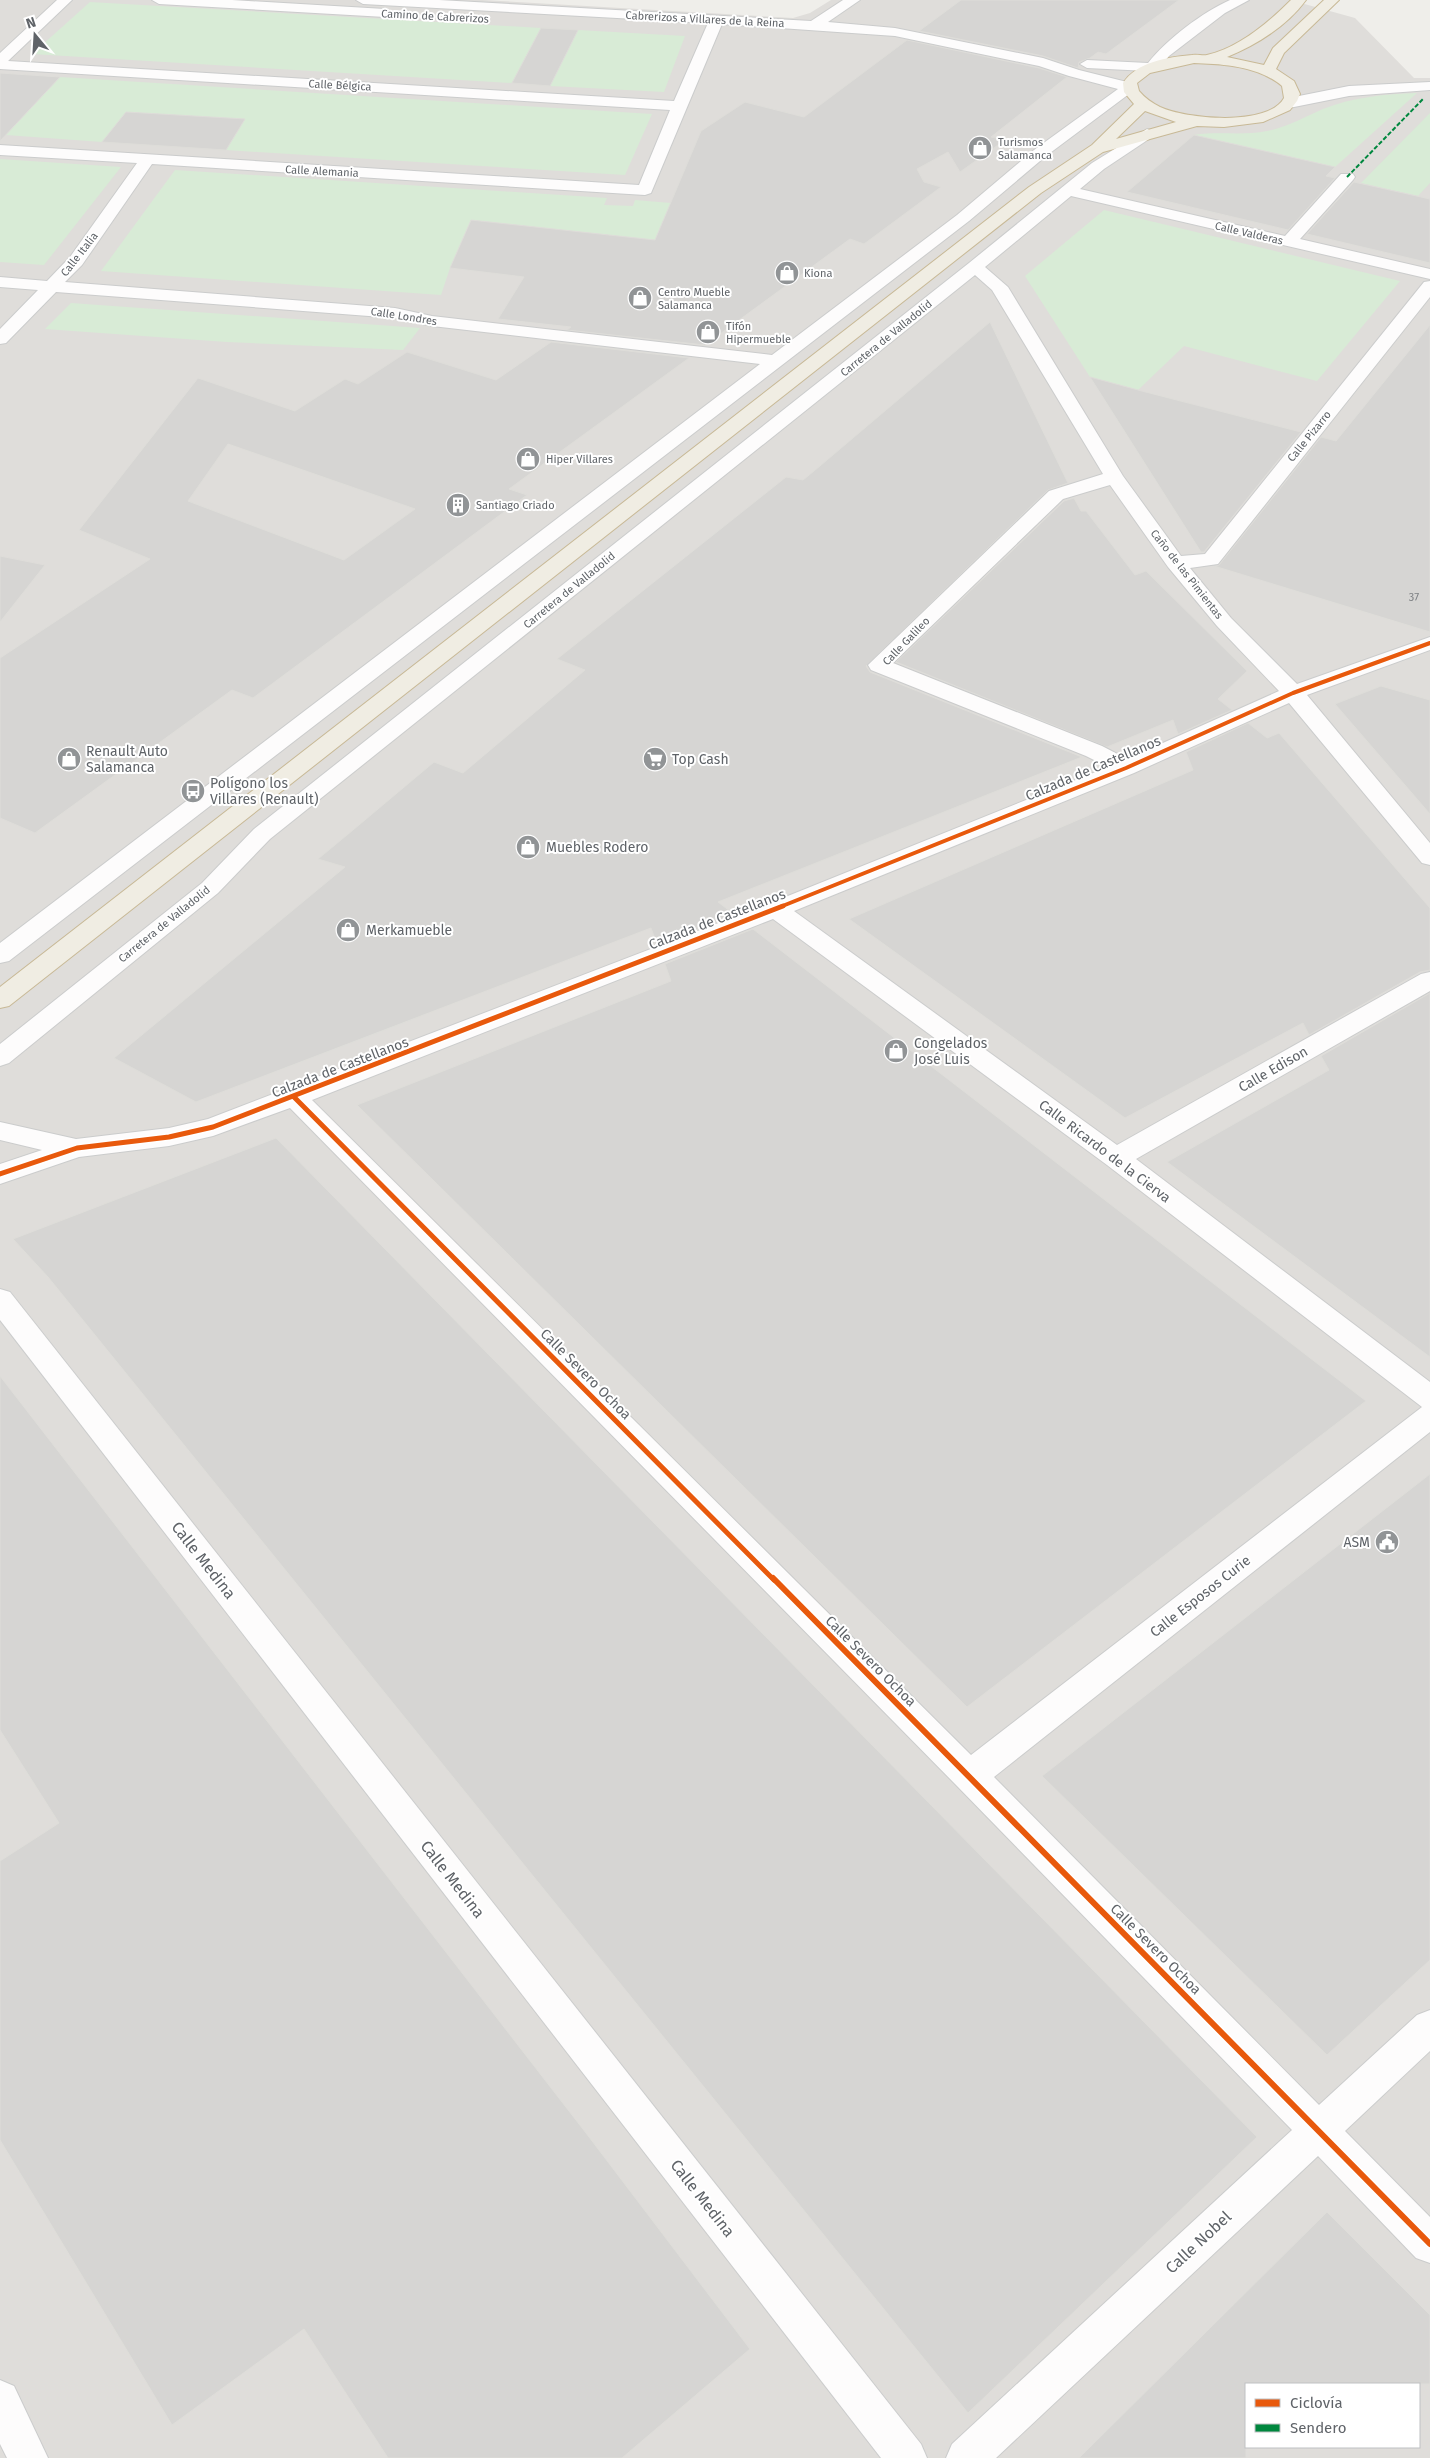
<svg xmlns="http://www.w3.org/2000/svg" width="1430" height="2458" font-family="'Fira Sans',sans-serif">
<rect width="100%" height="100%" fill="#efeeea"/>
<path fill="#dfddda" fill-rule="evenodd" d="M 0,0 L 482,0 L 793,18 L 810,13 L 831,0 L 1290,0 L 1355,18 L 1414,78 L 1430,78 L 1430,2458 L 0,2458 ZM 1246,2384 L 1419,2384 L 1419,2447 L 1246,2447 Z"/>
<g fill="#d8ebd6">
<path d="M 90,2 L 541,28 L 512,83 L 32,54 Z"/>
<path d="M 578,30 L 685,36 L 664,92 L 550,86 Z"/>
<path d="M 60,77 L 652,114 L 625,175 L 226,150 L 245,119 L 127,112 L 102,142 L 6,135 Z"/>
<path d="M 1417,93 L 1335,167 L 1194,135 C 1218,131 1243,136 1267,131 C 1288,127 1304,117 1323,109 C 1353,97 1386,94 1417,93 Z"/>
<path d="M 1430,113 L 1430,183 L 1418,196 L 1361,183 Z"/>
<path d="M 0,159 L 121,167 L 44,265 L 0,262 Z"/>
<path d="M 175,170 L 607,198 L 604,205 L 633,206 L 635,200 L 671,203 L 655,240 L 472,220 L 450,268 L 441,295 L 101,271 Z"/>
<path d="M 1104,210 L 1400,281 L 1317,381 L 1184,346 L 1138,390 L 1090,377 L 1025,276 Z"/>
<path d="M 71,303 L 420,328 L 403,350 L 227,342 L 45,329 Z"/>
</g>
<g fill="#d6d5d3" stroke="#deddd9" fill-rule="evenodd">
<path d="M 961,0 L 1179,0 L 1106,54 L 1098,52 L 1090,58 L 1079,62 L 1078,68 L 1043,56 L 919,31 Z"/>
<path d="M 541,28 L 578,30 L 550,86 L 512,83 Z"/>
<path d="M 907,40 L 1039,68 L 1067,77 L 991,137 L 1005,140 L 960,172 L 948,152 L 917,169 L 924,182 L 941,187 L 864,244 L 850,239 L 705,345 L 567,330 L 571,327 L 498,319 L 524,277 L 450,268 L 471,220 L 655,240 L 701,131 L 745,102 L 804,117 Z"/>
<path d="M 0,73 L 60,77 L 0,141 Z"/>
<path d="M 126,112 L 245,119 L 226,150 L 102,142 Z"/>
<path d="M 1194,135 L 1335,167 L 1326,176 L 1335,178 L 1288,230 L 1127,192 Z"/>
<path d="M 1354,182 L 1430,199 L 1430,263 L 1307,234 Z"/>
<path d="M 990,322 L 1068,483 L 1048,490 L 866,666 L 870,672 L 1082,757 L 718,902 L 735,915 L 657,944 L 651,928 L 196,1102 L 114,1058 L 345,867 L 318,859 L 347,835 L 434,762 L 463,773 L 585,670 L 557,659 L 786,477 L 803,480 L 814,471 Z"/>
<path d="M 1430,325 L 1430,632 L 1214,566 L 1219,565 L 1321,437 L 1336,441 Z"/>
<path d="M 551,342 L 689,358 L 509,489 L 527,495 L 253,698 L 232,690 L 35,833 L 0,818 L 0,658 L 150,559 L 79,530 L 198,378 L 295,411 L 345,379 L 358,384 L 407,352 L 496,380 ZM 228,444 L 415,509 L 344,560 L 188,501 Z"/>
<path d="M 1090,377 L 1138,390 L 1301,432 L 1204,552 L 1201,552 Z"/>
<path d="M 1074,498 L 1081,511 L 1086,511 L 1135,575 L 1146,571 L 1247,671 L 1218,699 L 1232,710 L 1178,734 L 1173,720 L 1107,747 L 896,662 L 1064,501 Z"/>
<path d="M 0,556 L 45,565 L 0,622 Z"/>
<path d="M 1381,686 L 1430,700 L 1430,814 L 1335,704 Z"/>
<path d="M 1248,723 L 1267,738 L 1279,733 L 1430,908 L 1430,970 L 1420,972 L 1309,1035 L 1303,1023 L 1125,1118 L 849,919 L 1193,770 L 1186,752 Z"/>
<path d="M 753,929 L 1366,1401 L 967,1707 L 357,1105 L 671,981 L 665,964 Z"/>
<path d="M 1430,993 L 1430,1357 L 1167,1162 L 1329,1070 L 1321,1056 Z"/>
<path d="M 276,1138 L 1257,2137 L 968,2413 L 48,1277 L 13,1239 Z"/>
<path d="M 0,1376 L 586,2133 L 750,2349 L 622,2458 L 388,2458 L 304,2329 L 172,2425 L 0,2140 L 0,1861 L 59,1823 L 0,1730 Z"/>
<path d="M 1430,1474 L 1430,1960 L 1327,2055 L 1042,1776 Z"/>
<path d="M 1327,2212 L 1430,2315 L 1430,2384 L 1246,2384 L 1246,2458 L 1079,2458 Z"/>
</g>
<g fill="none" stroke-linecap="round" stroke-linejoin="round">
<g stroke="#cbcccc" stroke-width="2">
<g id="minor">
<path d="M 57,0 L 72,0 L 8,61 L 674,101 L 708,23 L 363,4 L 356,0 L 439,0 L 811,21 L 843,0 L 860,0 L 828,22 L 895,28 L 1043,58 L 1079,70 L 1135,84 L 1137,88 L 1046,156 L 969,221 L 9,961 L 0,963 L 0,943 L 760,364 L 432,326 L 395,318 L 56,292 L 6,343 L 0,344 L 0,329 L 38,290 L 0,287 L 0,277 L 47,281 L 70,257 L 137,163 L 0,155 L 0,145 L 639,185 L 670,110 L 0,69 L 0,53 ZM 722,24 L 895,36 L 1039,66 L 1069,76 L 1118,89 L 1034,150 L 957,215 L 772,355 L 432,316 L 395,308 L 65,282 L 82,265 L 152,164 L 645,195 L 651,193 Z"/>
<path d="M 152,0 L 232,0 L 385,9 L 392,13 L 385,17 L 159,4 Z"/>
<path d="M 1230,0 L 1249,0 L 1225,13 L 1169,56 L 1159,68 L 1148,71 L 1087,68 L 1080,64 L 1087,60 L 1148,63 C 1167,39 1203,12 1230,0 Z"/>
<path d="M 1430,82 L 1430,90 L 1349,96 L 1289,108 L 1281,103 L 1289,98 L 1349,86 Z"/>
<path d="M 1147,129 L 1152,131 L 1155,134 L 1152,137 L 1104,169 L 1080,189 L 1285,236 L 1341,174 L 1353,174 L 1355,177 L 1353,180 L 1300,239 L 1430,269 L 1430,279 L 1071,196 L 985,267 L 1008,287 L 1123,476 L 1181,556 L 1205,554 L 1424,282 L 1430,281 L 1430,297 L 1218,564 L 1190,568 L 1231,618 L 1297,684 L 1430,637 L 1430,650 L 1307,695 L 1430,843 L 1430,865 L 1422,863 L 1289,703 L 1134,773 L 794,911 L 1117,1145 L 1421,974 L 1430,972 L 1430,991 L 1136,1159 L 1430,1382 L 1430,1432 L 994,1777 L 1319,2105 L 1417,2015 L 1430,2010 L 1430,2051 L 1345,2131 L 1430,2217 L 1430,2263 L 1416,2258 L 1318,2156 L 996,2458 L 946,2458 L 952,2444 L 1292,2130 L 958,1787 L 290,1108 L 213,1136 L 169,1146 L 79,1157 L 0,1184 L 0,1164 L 42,1150 L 0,1140 L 0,1122 L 76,1139 L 169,1128 L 208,1119 L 768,904 L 1108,767 L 1086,756 L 871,670 L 868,665 L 1049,491 L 1103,474 L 992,290 L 975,275 L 270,839 L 218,893 L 9,1063 L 0,1066 L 0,1044 L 202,883 L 254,829 L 969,263 L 1092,163 ZM 1110,485 L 1168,567 L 1217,626 L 1279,691 L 1127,759 L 1102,746 L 893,663 L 1063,499 ZM 773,919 L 1107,1165 L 1422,1407 L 971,1755 L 312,1100 Z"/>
<path d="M 0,1289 L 10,1292 L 921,2444 L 927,2458 L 881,2458 L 0,1320 Z"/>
<path d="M 0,2380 L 14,2386 L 48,2458 L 7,2458 L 0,2444 Z"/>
</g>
</g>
<g stroke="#c8b996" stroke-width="2">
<path id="highway" d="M 1291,0 L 1306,0 C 1287,26 1256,45 1227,57 L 1264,65 L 1273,48 L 1324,0 L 1339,0 L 1284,53 L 1276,69 L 1294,81 L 1300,94 L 1297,101 L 1290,110 L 1263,122 L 1224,127 L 1197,126 L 1103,152 L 1041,193 L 9,1006 L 0,1008 L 0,987 L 1029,187 L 1092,145 L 1134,104 L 1124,92 L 1123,83 C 1137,62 1167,57 1192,55 C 1197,54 1203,56 1207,55 C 1239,48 1269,22 1291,0 ZM 1194,63 C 1223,64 1258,66 1282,86 L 1284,98 C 1268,127 1186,119 1160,107 C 1152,103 1145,98 1139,91 L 1137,83 L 1150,73 ZM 1145,111 L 1176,122 L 1116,139 Z"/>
</g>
<use href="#minor" fill="#fdfcfc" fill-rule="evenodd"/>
<use href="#highway" fill="#f0ede3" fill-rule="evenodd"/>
<path stroke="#00873e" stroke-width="2" stroke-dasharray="4.5 2" stroke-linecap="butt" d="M 1347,177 L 1423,99"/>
<g stroke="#fff" stroke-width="6">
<path id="cycleway-far2" d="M 780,907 L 1126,768 L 1293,693 L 1430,643"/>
</g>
<g stroke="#fff" stroke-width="8">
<g id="cycleway-far1">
<path d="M 294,1097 L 774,1580"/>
<path d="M 0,1174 L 77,1148 L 169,1137 L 213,1127 L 783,906"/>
</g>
</g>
<g stroke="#fff" stroke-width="9">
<path id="cycleway" d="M 773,1578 L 1430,2244"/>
</g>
<use href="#cycleway-far2" stroke="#e8590c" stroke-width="4"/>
<use href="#cycleway-far1" stroke="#e8590c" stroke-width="5"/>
<use href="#cycleway" stroke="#e8590c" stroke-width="6"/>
</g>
<defs>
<g id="shop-disc" transform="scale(1.25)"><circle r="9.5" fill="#919496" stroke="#fff"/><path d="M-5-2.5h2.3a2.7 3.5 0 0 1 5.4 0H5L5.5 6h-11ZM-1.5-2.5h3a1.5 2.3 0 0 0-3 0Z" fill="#fff"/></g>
<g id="building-disc" transform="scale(1.25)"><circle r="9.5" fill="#919496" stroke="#fff"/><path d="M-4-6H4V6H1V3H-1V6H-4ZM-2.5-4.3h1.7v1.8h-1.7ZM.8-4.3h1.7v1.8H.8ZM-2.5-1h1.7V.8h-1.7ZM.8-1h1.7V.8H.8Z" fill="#fff"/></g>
<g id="supermarket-disc" transform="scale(1.25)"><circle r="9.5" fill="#919496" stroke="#fff"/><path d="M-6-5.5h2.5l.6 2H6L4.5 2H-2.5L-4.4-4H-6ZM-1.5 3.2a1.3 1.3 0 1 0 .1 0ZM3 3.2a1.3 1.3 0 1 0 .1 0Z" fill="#fff"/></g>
<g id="bus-disc" transform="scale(1.25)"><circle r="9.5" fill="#919496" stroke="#fff"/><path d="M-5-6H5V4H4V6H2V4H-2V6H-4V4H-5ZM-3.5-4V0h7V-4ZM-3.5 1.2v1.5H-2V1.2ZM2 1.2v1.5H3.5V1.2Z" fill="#fff"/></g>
<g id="civic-disc" transform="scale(1.25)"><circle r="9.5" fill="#919496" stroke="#fff"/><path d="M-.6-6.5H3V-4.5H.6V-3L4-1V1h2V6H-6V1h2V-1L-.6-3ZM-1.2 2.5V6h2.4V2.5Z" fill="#fff"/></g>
</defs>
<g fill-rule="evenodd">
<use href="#shop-disc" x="980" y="148"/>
<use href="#shop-disc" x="787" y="273"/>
<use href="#shop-disc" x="640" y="298"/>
<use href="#shop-disc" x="708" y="332"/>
<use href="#shop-disc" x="528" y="459"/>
<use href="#building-disc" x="458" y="505"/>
<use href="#shop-disc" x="69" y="759"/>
<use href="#supermarket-disc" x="655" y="759"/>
<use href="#bus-disc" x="193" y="791"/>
<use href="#shop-disc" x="528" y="847"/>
<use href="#shop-disc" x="348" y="930"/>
<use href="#shop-disc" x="896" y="1051"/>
<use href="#civic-disc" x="1387" y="1542"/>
</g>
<g text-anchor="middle" stroke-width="4" stroke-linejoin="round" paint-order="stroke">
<g font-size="11" fill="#5f6368" stroke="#fff">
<text transform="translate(435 16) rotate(3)" y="4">Camino de Cabrerizos</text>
<text transform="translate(705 19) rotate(3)" y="4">Cabrerizos a Villares de la Reina</text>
<text transform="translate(340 85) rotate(3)" y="4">Calle Bélgica</text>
<text transform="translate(322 171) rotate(3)" y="4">Calle Alemania</text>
<text transform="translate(1249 233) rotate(13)" y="4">Calle Valderas</text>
<text transform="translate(79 254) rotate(-52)" y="4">Calle Italia</text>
<text transform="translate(404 316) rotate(9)" y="4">Calle Londres</text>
<text transform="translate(886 338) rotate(-39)" y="4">Carretera de Valladolid</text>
<text transform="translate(1309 436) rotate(-51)" y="4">Calle Pizarro</text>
<text transform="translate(1187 574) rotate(52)" y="4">Caño de las Pimientas</text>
<text transform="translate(569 590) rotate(-39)" y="4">Carretera de Valladolid</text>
<text transform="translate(906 641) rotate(-46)" y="4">Calle Galileo</text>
<text transform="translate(164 924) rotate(-39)" y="4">Carretera de Valladolid</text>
</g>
<g font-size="11" fill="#5f6368" stroke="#fff" text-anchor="start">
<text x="998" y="146">Turismos<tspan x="998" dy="13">Salamanca</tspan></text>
<text x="804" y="277">Kiona</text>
<text x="658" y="296">Centro Mueble<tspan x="658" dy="13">Salamanca</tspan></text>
<text x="726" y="330">Tifón<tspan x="726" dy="13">Hipermueble</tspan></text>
<text x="546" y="463">Hiper Villares</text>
<text x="476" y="509">Santiago Criado</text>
</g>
<g font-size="11" fill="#7e8184">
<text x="1414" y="601">37</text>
</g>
<g font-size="14" fill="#5f6368" stroke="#fff" text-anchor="start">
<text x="86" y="756">Renault Auto<tspan x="86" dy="16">Salamanca</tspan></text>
<text x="672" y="764">Top Cash</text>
<text x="210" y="788">Polígono los<tspan x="210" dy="16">Villares (Renault)</tspan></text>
<text x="546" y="852">Muebles Rodero</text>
<text x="366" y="935">Merkamueble</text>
<text x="914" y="1048">Congelados<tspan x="914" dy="16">José Luis</tspan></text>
<text x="1370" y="1547" text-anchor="end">ASM</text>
</g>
<g font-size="14" fill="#5f6368" stroke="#fff">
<text transform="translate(1093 768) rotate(-23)" y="5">Calzada de Castellanos</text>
<text transform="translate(717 919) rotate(-21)" y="5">Calzada de Castellanos</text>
<text transform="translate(340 1067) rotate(-21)" y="5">Calzada de Castellanos</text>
<text transform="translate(1273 1069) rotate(-30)" y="5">Calle Edison</text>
<text transform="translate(1105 1151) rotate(37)" y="5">Calle Ricardo de la Cierva</text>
<text transform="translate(586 1374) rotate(45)" y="5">Calle Severo Ochoa</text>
<text transform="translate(1200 1596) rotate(-38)" y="5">Calle Esposos Curie</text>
<text transform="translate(871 1661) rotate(45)" y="5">Calle Severo Ochoa</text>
<text transform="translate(1156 1949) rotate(45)" y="5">Calle Severo Ochoa</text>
</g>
<g font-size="16" fill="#5f6368" stroke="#fff">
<text transform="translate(204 1560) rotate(52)" y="6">Calle Medina</text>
<text transform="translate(453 1879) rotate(52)" y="6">Calle Medina</text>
<text transform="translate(703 2198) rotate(52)" y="6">Calle Medina</text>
<text transform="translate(1198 2242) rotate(-43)" y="6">Calle Nobel</text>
</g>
</g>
<rect x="1245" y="2383" width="175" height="65" fill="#ffffff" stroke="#bfc1c3"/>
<rect x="1255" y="2399" width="25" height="8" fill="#e8590c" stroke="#bfc1c3"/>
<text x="1290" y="2408" font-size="15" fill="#5f6368">Ciclovía</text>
<rect x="1255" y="2424" width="25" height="8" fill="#00873e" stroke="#bfc1c3"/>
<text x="1290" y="2433" font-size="15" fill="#5f6368">Sendero</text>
<g transform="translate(35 35) rotate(342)" stroke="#ffffff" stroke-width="4" paint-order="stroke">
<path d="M0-4L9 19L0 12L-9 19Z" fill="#5f6368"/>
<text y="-8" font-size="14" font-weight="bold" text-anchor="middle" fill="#5f6368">N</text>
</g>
</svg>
